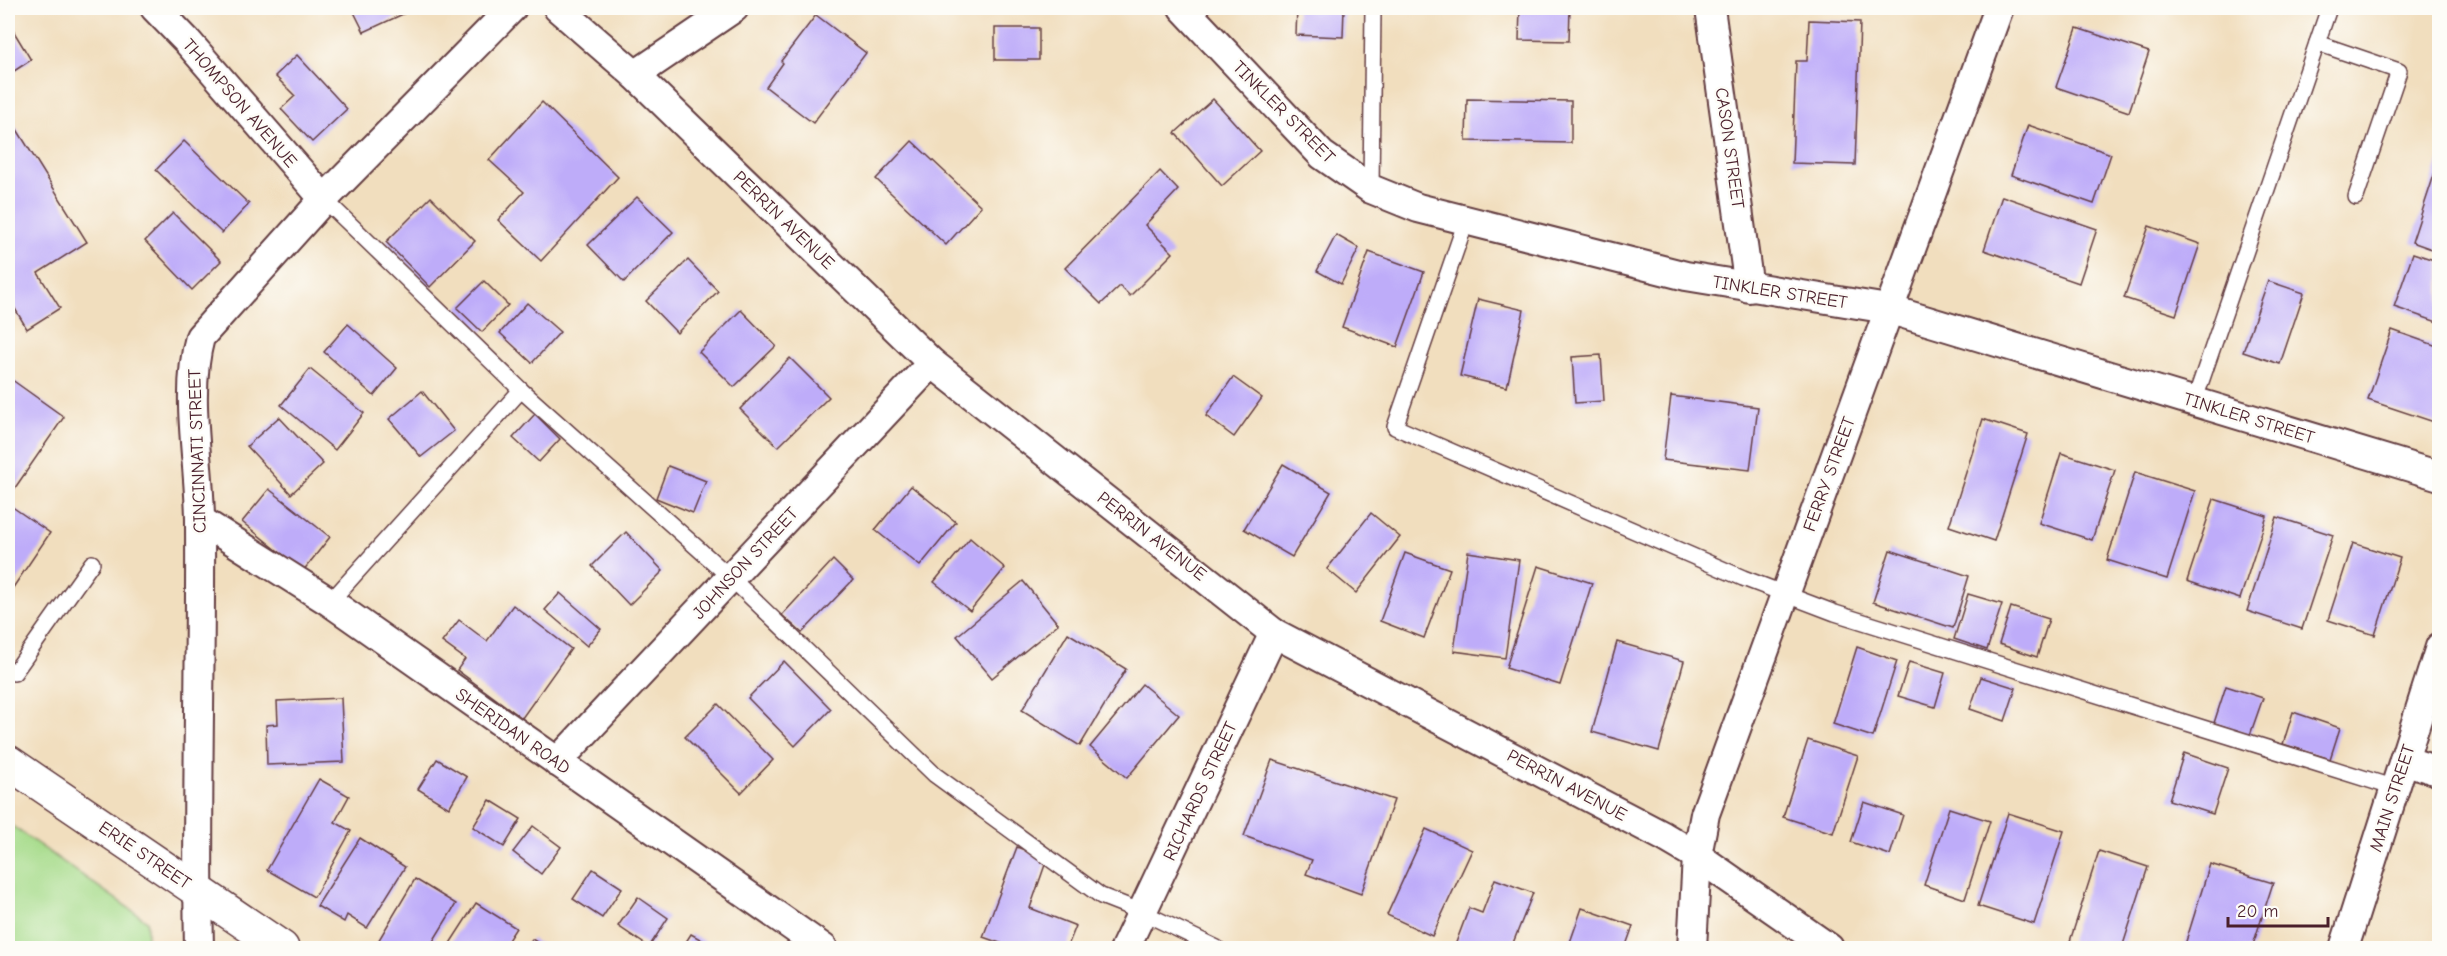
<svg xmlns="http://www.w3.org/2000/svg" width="2447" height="956" font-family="'Comic Neue',sans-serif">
<rect width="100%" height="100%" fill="#fdfcf7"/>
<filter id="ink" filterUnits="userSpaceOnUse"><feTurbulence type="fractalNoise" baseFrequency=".0167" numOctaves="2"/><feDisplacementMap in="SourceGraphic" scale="12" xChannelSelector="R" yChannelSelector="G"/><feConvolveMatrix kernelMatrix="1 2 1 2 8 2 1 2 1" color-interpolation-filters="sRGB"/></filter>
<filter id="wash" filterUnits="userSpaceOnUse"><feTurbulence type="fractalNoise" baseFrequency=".008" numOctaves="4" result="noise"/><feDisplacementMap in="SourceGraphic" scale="24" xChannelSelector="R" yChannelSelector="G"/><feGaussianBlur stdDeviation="1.35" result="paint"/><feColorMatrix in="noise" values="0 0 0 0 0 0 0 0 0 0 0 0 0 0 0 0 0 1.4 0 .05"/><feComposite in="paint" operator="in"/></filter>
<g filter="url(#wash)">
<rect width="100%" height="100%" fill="#f1debe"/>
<path fill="#a7dc8c" stroke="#787e5c" stroke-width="1.5" d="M 8,823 L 147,921 L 147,948 L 8,948 Z"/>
<g id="blocks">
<g fill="#beacf9">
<path d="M 352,8 L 416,8 L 364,32 Z"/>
<path d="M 1297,8 L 1344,8 L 1343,37 L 1296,35 Z"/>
<path d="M 1520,8 L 1570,8 L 1569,41 L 1519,40 Z"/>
<path d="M 816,15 L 866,53 L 813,123 L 766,87 L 783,63 L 781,61 Z"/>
<path d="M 1809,20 L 1860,22 L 1855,165 L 1792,163 L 1796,61 L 1807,61 Z"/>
<path d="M 8,22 L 31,60 L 8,75 Z"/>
<rect x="995" y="28" width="44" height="32"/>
<path d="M 2077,28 L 2149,52 L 2129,112 L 2056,87 Z"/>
<path d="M 297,55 L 347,109 L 312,142 L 281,109 L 295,96 L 275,76 Z"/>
<path d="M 1213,99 L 1260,151 L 1222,186 L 1175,133 Z"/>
<path d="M 1467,99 L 1571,101 L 1571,143 L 1466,141 Z"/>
<path d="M 542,102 L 618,177 L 541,261 L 498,220 L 524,192 L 489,160 Z"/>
<path d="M 8,115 L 87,242 L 38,273 L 60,308 L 27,329 L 8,297 Z"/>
<path d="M 2028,125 L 2111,154 L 2094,204 L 2011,175 Z"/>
<path d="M 184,141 L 249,204 L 222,233 L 156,170 Z"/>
<path d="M 912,141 L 981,206 L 946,245 L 876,179 Z"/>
<path d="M 2439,160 L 2440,160 L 2440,252 L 2412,242 Z"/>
<path d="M 1160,171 L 1178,190 L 1145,225 L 1173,253 L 1130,296 L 1120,286 L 1101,304 L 1065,268 Z"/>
<path d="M 2002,196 L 2097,229 L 2079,283 L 1984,250 Z"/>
<path d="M 431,197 L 475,241 L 430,287 L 386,242 Z"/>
<path d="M 637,197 L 673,232 L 624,282 L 588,245 Z"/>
<path d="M 173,213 L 221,261 L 192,290 L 145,241 Z"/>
<path d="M 2149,226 L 2200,244 L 2176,315 L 2124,298 Z"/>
<path d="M 1336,235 L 1359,248 L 1341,284 L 1317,271 Z"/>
<path d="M 1369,252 L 1424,272 L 1397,347 L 1342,327 Z"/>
<path d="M 2413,253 L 2440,262 L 2440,323 L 2394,307 Z"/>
<path d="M 688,260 L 718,291 L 677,333 L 646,301 Z"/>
<path d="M 484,281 L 508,305 L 482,332 L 457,308 Z"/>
<path d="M 2268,281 L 2304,293 L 2280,364 L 2243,352 Z"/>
<path d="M 1478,299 L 1524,310 L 1507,387 L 1460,376 Z"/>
<path d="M 527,303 L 560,332 L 532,363 L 500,333 Z"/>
<path d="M 741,310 L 776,346 L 734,387 L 699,352 Z"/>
<path d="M 348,324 L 397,368 L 374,396 L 324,352 Z"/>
<path d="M 2392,330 L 2440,347 L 2440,424 L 2368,400 Z"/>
<path d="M 1601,355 L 1604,401 L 1575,403 L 1572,357 Z"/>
<path d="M 790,358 L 829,397 L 778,447 L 740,409 Z"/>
<path d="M 310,369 L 364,413 L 335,450 L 281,405 Z"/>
<path d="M 8,377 L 64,417 L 8,498 Z"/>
<path d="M 1233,377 L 1262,398 L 1234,437 L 1206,416 Z"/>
<path d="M 422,391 L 454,431 L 421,457 L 389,419 Z"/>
<path d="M 1671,396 L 1758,407 L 1750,470 L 1663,460 Z"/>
<path d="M 535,414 L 560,439 L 539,462 L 513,438 Z"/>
<path d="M 279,417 L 323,464 L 291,494 L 247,446 Z"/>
<path d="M 1983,419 L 2028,434 L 1994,541 L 1949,526 Z"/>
<path d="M 2061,453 L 2115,470 L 2092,540 L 2039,523 Z"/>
<path d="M 1283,464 L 1331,492 L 1292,557 L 1244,529 Z"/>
<path d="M 668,466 L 706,481 L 693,513 L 656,498 Z"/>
<path d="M 2135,472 L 2195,491 L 2167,579 L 2107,560 Z"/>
<path d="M 911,486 L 956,522 L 920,566 L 875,530 Z"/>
<path d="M 269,489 L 330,537 L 303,571 L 242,522 Z"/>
<path d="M 2214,499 L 2267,516 L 2240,599 L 2187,581 Z"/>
<path d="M 8,504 L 50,533 L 8,595 Z"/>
<path d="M 1371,513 L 1400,537 L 1356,593 L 1327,569 Z"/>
<path d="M 2277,517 L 2333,535 L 2302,629 L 2247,611 Z"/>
<path d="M 626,532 L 663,571 L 629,605 L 592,566 Z"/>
<path d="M 970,538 L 1005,568 L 970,611 L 934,582 Z"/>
<path d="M 2353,543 L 2400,558 L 2375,635 L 2328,620 Z"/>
<path d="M 1890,550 L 1969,576 L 1953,628 L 1873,602 Z"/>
<path d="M 1468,552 L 1519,560 L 1505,658 L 1454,651 Z"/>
<path d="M 1405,553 L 1450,569 L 1424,638 L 1380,621 Z"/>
<path d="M 833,560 L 853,580 L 802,633 L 782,615 Z"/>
<path d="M 1538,566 L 1592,583 L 1560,685 L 1506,668 Z"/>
<path d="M 1023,581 L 1058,624 L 992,678 L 957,636 Z"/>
<path d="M 560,593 L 601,629 L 587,646 L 545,610 Z"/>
<path d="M 1968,594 L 2002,604 L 1987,650 L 1954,639 Z"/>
<path d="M 513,605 L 571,649 L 522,718 L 457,670 L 465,659 L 442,642 L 459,620 L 487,641 Z"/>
<path d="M 2011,607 L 2049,619 L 2037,657 L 1999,644 Z"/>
<path d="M 1068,633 L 1126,669 L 1080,746 L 1022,710 Z"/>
<path d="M 1617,642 L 1684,661 L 1659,751 L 1592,732 Z"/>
<path d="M 1857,647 L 1897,661 L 1873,737 L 1833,724 Z"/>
<path d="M 784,661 L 831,709 L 795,746 L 748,698 Z"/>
<path d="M 1909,662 L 1945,673 L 1935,707 L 1898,696 Z"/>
<path d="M 1981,677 L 2016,688 L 2005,721 L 1970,709 Z"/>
<path d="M 1142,684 L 1179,715 L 1127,778 L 1090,747 Z"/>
<path d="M 2226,686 L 2263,698 L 2250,735 L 2214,723 Z"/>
<path d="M 341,698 L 344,762 L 267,765 L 266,725 L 278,724 L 277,701 Z"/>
<path d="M 718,704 L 773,760 L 741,793 L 685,737 Z"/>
<path d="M 2293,712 L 2340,728 L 2330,759 L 2283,744 Z"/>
<path d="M 1808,740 L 1858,756 L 1833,833 L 1783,817 Z"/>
<path d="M 2184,753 L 2228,768 L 2213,814 L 2169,800 Z"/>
<path d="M 437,759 L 467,777 L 449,808 L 418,789 Z"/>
<path d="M 1272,760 L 1394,800 L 1361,894 L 1306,874 L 1312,860 L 1244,836 Z"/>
<path d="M 319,779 L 349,796 L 335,822 L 351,831 L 314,897 L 267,870 Z"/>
<path d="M 490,800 L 521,819 L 504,847 L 473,827 Z"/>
<path d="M 1864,802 L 1903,815 L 1890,855 L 1851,842 Z"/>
<path d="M 1949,808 L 1990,821 L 1965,899 L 1924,885 Z"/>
<path d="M 2008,813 L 2064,831 L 2034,924 L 1978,906 Z"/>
<path d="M 533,826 L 561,847 L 541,874 L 513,852 Z"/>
<path d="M 1426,829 L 1472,850 L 1432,936 L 1387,915 Z"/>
<path d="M 360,838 L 405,867 L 367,928 L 347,915 L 344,922 L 317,906 Z"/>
<path d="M 1017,847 L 1047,859 L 1030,908 L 1076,926 L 1067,948 L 1014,948 L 983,937 Z"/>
<path d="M 2099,851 L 2148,867 L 2122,948 L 2094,948 L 2070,941 Z"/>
<path d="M 2210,864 L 2273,883 L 2252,948 L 2184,948 Z"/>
<path d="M 593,869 L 622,888 L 602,918 L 573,899 Z"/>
<path d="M 415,879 L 456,904 L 429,948 L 386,948 L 377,943 Z"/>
<path d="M 1495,879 L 1533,893 L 1511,948 L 1454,948 L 1469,908 L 1482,913 Z"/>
<path d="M 638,897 L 668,918 L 649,947 L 618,926 Z"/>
<path d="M 476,903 L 516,928 L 503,948 L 447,948 Z"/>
<path d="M 1582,908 L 1633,926 L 1625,948 L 1568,948 Z"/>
<path d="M 691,934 L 716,948 L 682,948 Z"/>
<path d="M 532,939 L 546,948 L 525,948 Z"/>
</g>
</g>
</g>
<g filter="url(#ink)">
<use href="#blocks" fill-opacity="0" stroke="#633c41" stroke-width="1.5"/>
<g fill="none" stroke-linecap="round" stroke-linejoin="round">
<g stroke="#633c41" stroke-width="18">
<g id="service">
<path d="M 2317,43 L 2399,71 L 2356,197"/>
<path d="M 1371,189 L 1373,8"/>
<path d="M 324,199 L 521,390 L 731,578 L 935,775 L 1101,896 L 1142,912 L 1217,948"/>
<path d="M 1466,221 L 1395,427 L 1743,578 L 1835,613 L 2395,788"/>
<path d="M 2194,402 L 2329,8"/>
<path d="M 330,602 L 521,390"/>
<path d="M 8,669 L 14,673 L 92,563"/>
</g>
</g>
<g stroke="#633c41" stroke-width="32">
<g id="minor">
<path d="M 155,8 L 187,41 L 324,199"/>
<path d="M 558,8 L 635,75 L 932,363 L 1274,633 L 1663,836 L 1697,856 L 1829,948"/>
<path d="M 1183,8 L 1322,155 L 1371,189 L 1418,208 L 1686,276 L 1888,309 L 2440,476"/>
<path d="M 1710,8 L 1749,288"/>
<path d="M 635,75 L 734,8"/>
<path d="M 200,520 L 330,602 L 823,948"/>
<path d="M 2404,760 L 2440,772"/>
<path d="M 557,762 L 932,363"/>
<path d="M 199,948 C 196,806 201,664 200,522 C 200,461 184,396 200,337 L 324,199 L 512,8"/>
<path d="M 1125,948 L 1274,633"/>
<path d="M 1692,948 L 1697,856 L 1705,814 L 1999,8"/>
<path d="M 2344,948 L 2440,647"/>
</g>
</g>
<g stroke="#633c41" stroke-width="36">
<path id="tertiary" d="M 8,762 L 282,948"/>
</g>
<use href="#service" stroke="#fff" stroke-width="15"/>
<use href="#minor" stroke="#fff" stroke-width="28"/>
<use href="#tertiary" stroke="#fff" stroke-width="33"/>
</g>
</g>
<g text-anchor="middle" stroke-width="5" stroke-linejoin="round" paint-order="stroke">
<g font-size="18" fill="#4a1f2b" stroke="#fdfcf7">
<text transform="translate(240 103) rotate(49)" y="6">THOMPSON AVENUE</text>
<text transform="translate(1284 112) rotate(45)" y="6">TINKLER STREET</text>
<text transform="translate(1730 148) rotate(82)" y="6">CASON STREET</text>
<text transform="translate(784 220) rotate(44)" y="6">PERRIN AVENUE</text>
<text transform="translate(1780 292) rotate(9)" y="6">TINKLER STREET</text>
<text transform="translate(2249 418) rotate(17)" y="6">TINKLER STREET</text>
<text transform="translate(197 451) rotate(-92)" y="6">CINCINNATI STREET</text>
<text transform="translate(1829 474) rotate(-70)" y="6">FERRY STREET</text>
<text transform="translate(1152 536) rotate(38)" y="6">PERRIN AVENUE</text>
<text transform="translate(745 563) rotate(-47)" y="6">JOHNSON STREET</text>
<text transform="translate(513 731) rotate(35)" y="6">SHERIDAN ROAD</text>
<text transform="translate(1567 785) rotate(28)" y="6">PERRIN AVENUE</text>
<text transform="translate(1200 791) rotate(-65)" y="6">RICHARDS STREET</text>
<text transform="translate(2392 798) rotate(-72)" y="6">MAIN STREET</text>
<text transform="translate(145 855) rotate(34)" y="6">ERIE STREET</text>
</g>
</g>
<rect width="2447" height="956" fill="none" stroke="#fdfcf7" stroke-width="30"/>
<path d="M2228 917v9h100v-9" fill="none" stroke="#4a1f2b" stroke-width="3"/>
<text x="2237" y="917" font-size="18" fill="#4a1f2b" stroke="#fdfcf7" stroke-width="4.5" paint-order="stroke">20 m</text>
</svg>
